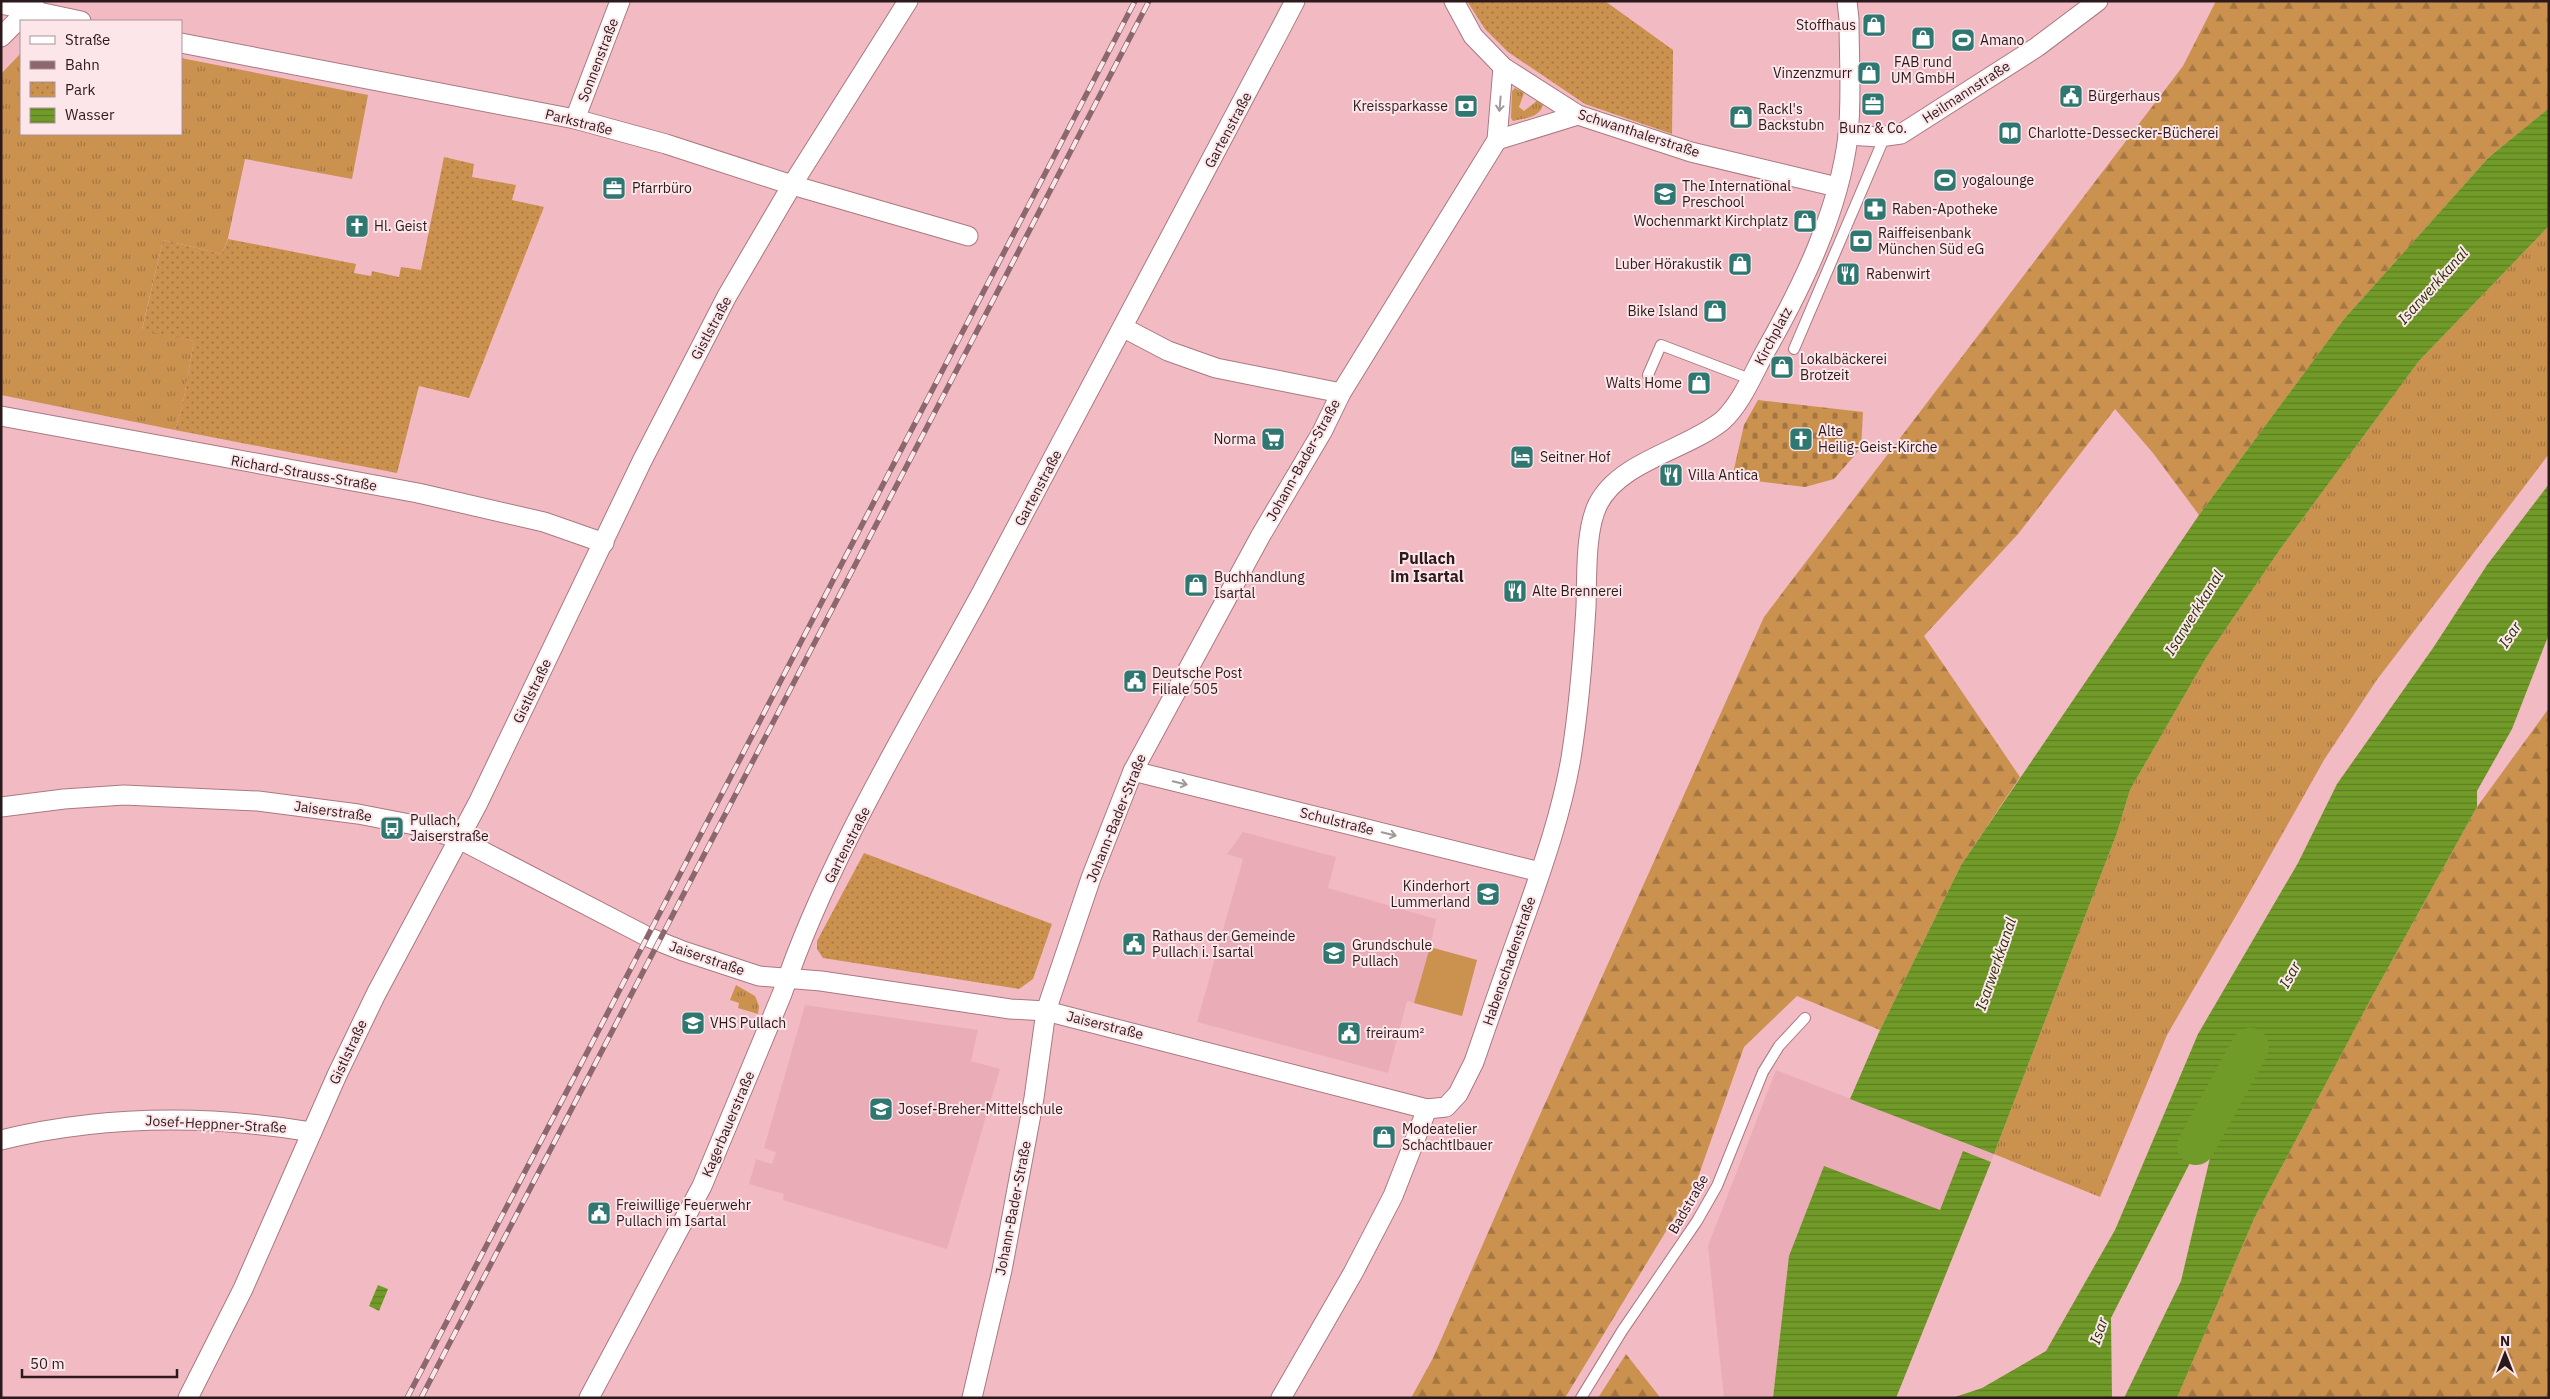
<svg xmlns="http://www.w3.org/2000/svg" width="2550" height="1399" font-family="'IBM Plex Sans',sans-serif">
<defs>
<pattern id="grass-tufts" width="24" height="20" patternUnits="userSpaceOnUse" patternTransform="scale(1.25)"><rect width="24" height="20" fill="#ca914f"/><path d="M3 7l-1-3M5 7V3M7 7l1-3M15 17l-1-3M17 17v-4M19 17l1-3" fill="none" stroke="#a47641"/></pattern>
<pattern id="forest-firs" width="22" height="20" patternUnits="userSpaceOnUse" patternTransform="scale(1.25)"><rect width="22" height="20" fill="#ca914f"/><path d="M5 1l3.5 6h-7zM16 11l3.5 6h-7z" fill="#a47641"/></pattern>
<pattern id="cemetery-stones" width="16" height="16" patternUnits="userSpaceOnUse" patternTransform="scale(1.25)"><rect width="16" height="16" fill="#ca914f"/><path d="M2 7V4a2 2 0 0 1 4 0v3zM10 15v-3a2 2 0 0 1 4 0v3z" fill="#a47641"/></pattern>
<pattern id="park-dots" width="8" height="8" patternUnits="userSpaceOnUse" patternTransform="scale(1.25)"><rect width="8" height="8" fill="#ca914f"/><path d="M2 2h.1M6 6h.1" fill="none" stroke="#a47641" stroke-width="1.8" stroke-linecap="round"/></pattern>
<pattern id="water-rules" width="6" height="5" patternUnits="userSpaceOnUse" patternTransform="scale(1.25)"><rect width="6" height="5" fill="#719b28"/><path d="M0 2.5h6" fill="none" stroke="#5d7e22"/></pattern>
</defs>
<rect width="100%" height="100%" fill="#f2bbc4"/>
<g fill="#eaacb7">
<path d="M 1243,832 L 1336,857 L 1328,888 L 1436,919 L 1430,947 L 1477,960 L 1462,1016 L 1407,1001 L 1388,1073 L 1197,1022 L 1243,859 L 1227,854 Z"/>
<path d="M 805,1005 L 978,1030 L 971,1061 L 1000,1069 L 947,1249 L 783,1200 L 784,1194 L 749,1184 L 756,1159 L 772,1164 L 776,1152 L 764,1148 Z"/>
<path d="M 1776,1070 L 1994,1154 L 1896,1398 L 1724,1398 L 1708,1246 Z"/>
</g>
<g fill="url(#grass-tufts)">
<path d="M 21,53 L 21,134 L 181,134 L 181,58 L 368,95 L 352,179 L 245,159 L 228,238 L 222,254 L 163,240 L 142,329 L 194,341 L 183,403 L 175,430 L 1,395 L 1,74 Z"/>
<path d="M 1515,88 L 1524,93 L 1519,107 L 1524,111 L 1538,100 L 1543,105 C 1539,118 1525,118 1513,121 L 1511,118 L 1512,91 Z"/>
<path d="M 2549,226 L 2549,454 L 2376,681 L 2324,760 L 2248,895 L 2167,1035 L 2100,1197 L 1994,1154 L 2117,833 L 2130,790 L 2206,658 L 2281,548 L 2419,361 Z"/>
<path d="M 736,985 L 755,996 L 759,1006 L 758,1014 L 738,1008 L 739,1003 L 730,1000 Z"/>
</g>
<g fill="url(#forest-firs)">
<path d="M 2216,1 L 2549,1 L 2549,108 L 2489,157 L 2344,319 L 2199,515 L 2153,453 L 2115,409 L 2018,534 L 1924,636 L 2020,777 L 1961,865 L 1880,1030 L 1797,996 L 1744,1047 L 1697,1180 L 1565,1398 L 1411,1398 L 1433,1358 L 1525,1148 L 1764,617 L 2183,66 Z"/>
<path d="M 2549,708 L 2549,1398 L 2177,1398 L 2254,1219 L 2373,995 L 2477,807 Z"/>
<path d="M 1626,1354 L 1659,1396 L 1659,1398 L 1598,1398 Z"/>
</g>
<path fill="url(#cemetery-stones)" d="M 1758,400 L 1863,412 L 1861,448 L 1834,479 L 1805,487 L 1732,478 L 1744,425 Z"/>
<g fill="url(#park-dots)">
<path d="M 1467,1 L 1605,1 L 1673,50 L 1672,134 L 1585,104 L 1508,52 L 1485,29 Z"/>
<path d="M 444,157 L 474,164 L 472,177 L 516,185 L 512,200 L 544,207 L 469,398 L 419,386 L 397,473 L 175,430 L 183,403 L 194,341 L 142,330 L 163,240 L 222,254 L 228,239 L 356,264 L 354,273 L 371,276 L 372,271 L 399,277 L 401,267 L 421,270 Z"/>
<path d="M 864,853 L 1052,924 L 1033,979 L 1019,989 L 823,958 L 817,949 L 817,941 Z"/>
</g>
<path fill="#ca914f" d="M 1430,947 L 1477,960 L 1462,1016 L 1414,1003 Z"/>
<g fill="url(#water-rules)">
<path d="M 2549,108 L 2549,226 L 2419,361 L 2281,548 L 2206,658 L 2130,790 L 2117,833 L 1994,1154 L 1850,1099 L 1880,1030 L 1961,865 L 2199,515 L 2344,319 L 2489,157 Z"/>
<path d="M 2549,484 L 2549,634 L 2512,729 L 2477,791 L 2477,807 L 2373,995 L 2254,1219 L 2177,1398 L 2124,1398 L 2181,1281 L 2225,1094 L 2111,1318 L 2112,1398 L 1952,1398 L 1982,1388 L 2046,1351 L 2115,1230 L 2198,1034 L 2298,863 L 2337,784 L 2433,648 L 2487,565 Z"/>
<path d="M 1963,1151 L 1991,1162 L 1896,1398 L 1773,1398 L 1789,1256 L 1824,1166 L 1940,1210 Z"/>
<path d="M 378,1285 L 388,1289 L 379,1311 L 369,1306 Z"/>
</g>
<g fill="none" stroke-linecap="round" stroke-linejoin="round">
<path stroke="#719b28" stroke-width="38" d="M 2196,1146 L 2250,1047"/>
<g stroke="#aa7880" stroke-width="12">
<g id="service">
<path d="M 1794,349 L 1885,136"/>
<path d="M 1648,375 L 1661,345 L 1750,379"/>
<path d="M 1581,1398 L 1622,1331 L 1697,1221 L 1717,1186 L 1763,1072 L 1779,1046 L 1805,1018"/>
</g>
</g>
<g stroke="#aa7880" stroke-width="21">
<g id="minor">
<path d="M 1454,1 L 1473,36 L 1503,67 L 1578,115 L 1691,152 L 1837,187"/>
<path d="M 1,4 L 81,21"/>
<path d="M 1,37 L 34,4"/>
<path d="M 181,43 L 575,119 L 666,144 L 792,185 L 968,236"/>
<path d="M 575,119 L 620,1"/>
<path d="M 1848,135 L 1879,137 L 1901,134 L 2037,47 L 2098,1"/>
<path d="M 1497,140 L 1578,115"/>
<path d="M 1124,328 L 1168,351 L 1216,368 L 1341,393"/>
<path d="M 1,416 L 418,493 L 544,522 L 604,543"/>
<path d="M 1133,771 L 1540,872"/>
<path d="M 1,807 L 64,799 L 124,795 L 258,801 L 358,814 L 420,826 L 459,839 L 648,937 L 683,951 L 759,976 L 821,981 L 1010,1009 L 1046,1011 L 1427,1109 L 1446,1107 L 1458,1094 L 1474,1062 C 1491,1013 1508,963 1526,914 C 1544,863 1562,811 1571,758 C 1579,708 1583,657 1586,607 C 1587,577 1585,530 1598,504 C 1620,461 1686,450 1722,421 C 1741,404 1753,374 1765,352 C 1802,287 1839,211 1848,136 C 1852,99 1849,57 1849,19 L 1847,1"/>
<path d="M 1,1140 C 104,1115 209,1115 312,1132"/>
<path d="M 188,1398 L 243,1289 L 337,1075 L 376,994 L 478,803 L 642,461 L 727,296 L 792,185 L 908,1"/>
<path d="M 589,1398 L 702,1186 L 782,994 C 829,855 912,721 982,592 C 1087,396 1192,199 1295,1"/>
<path d="M 972,1398 L 1002,1270 L 1034,1098 L 1046,1011 L 1091,878 L 1133,771 L 1261,535 L 1322,432 L 1341,393 L 1497,140 L 1503,67"/>
<path d="M 1281,1398 L 1353,1273 L 1393,1196 L 1427,1109"/>
</g>
</g>
<use href="#service" stroke="#fff" stroke-width="10"/>
<use href="#minor" stroke="#fff" stroke-width="19"/>
<g stroke="#8c686e" stroke-width="5.5">
<g id="rail">
<path d="M 407,1398 L 1135,1"/>
<path d="M 421,1398 L 1149,1"/>
</g>
</g>
<use href="#rail" stroke="#fde6e9" stroke-width="4" stroke-dasharray="11" stroke-linecap="butt"/>
</g>
<defs><path id="oneway-shaft" d="M-6 0H5M1.5-3L5.5 0L1.5 3" fill="none" stroke-width="1.6" stroke-linecap="round" stroke-linejoin="round" transform="scale(1.25)"/></defs>
<g stroke="#a09899">
<use href="#oneway-shaft" transform="translate(1500 104) rotate(95)"/>
<use href="#oneway-shaft" transform="translate(1180 783) rotate(14)"/>
<use href="#oneway-shaft" transform="translate(1389 834) rotate(14)"/>
</g>
<defs>
<g id="shop-square" transform="scale(1.25)"><rect x="-9" y="-9" width="18" height="18" rx="4" fill="#2f7771" stroke="#fde6e9"/><path d="M-5-2.5h2.3a2.7 3.5 0 0 1 5.4 0H5L5.5 6h-11ZM-1.5-2.5h3a1.5 2.3 0 0 0-3 0Z" fill="#fff"/></g>
<g id="stadium-square" transform="scale(1.25)"><rect x="-9" y="-9" width="18" height="18" rx="4" fill="#2f7771" stroke="#fde6e9"/><path d="M0-5a6.5 5 0 1 0 0 10a6.5 5 0 1 0 0-10ZM-3.5-1.8h7v3.6h-7Z" fill="#fff"/></g>
<g id="civic-square" transform="scale(1.25)"><rect x="-9" y="-9" width="18" height="18" rx="4" fill="#2f7771" stroke="#fde6e9"/><path d="M-.6-6.5H3V-4.5H.6V-3L4-1V1h2V6H-6V1h2V-1L-.6-3ZM-1.2 2.5V6h2.4V2.5Z" fill="#fff"/></g>
<g id="office-square" transform="scale(1.25)"><rect x="-9" y="-9" width="18" height="18" rx="4" fill="#2f7771" stroke="#fde6e9"/><path d="M-6-3h4V-5.5h4V-3h4V5H-6ZM-1-4.5V-3h2v-1.5ZM-6 0V1H6V0Z" fill="#fff"/></g>
<g id="bank-square" transform="scale(1.25)"><rect x="-9" y="-9" width="18" height="18" rx="4" fill="#2f7771" stroke="#fde6e9"/><path d="M-6-4H6V4H-6ZM0-2.3a2.3 2.3 0 1 0 0 4.6a2.3 2.3 0 1 0 0-4.6Z" fill="#fff"/></g>
<g id="library-square" transform="scale(1.25)"><rect x="-9" y="-9" width="18" height="18" rx="4" fill="#2f7771" stroke="#fde6e9"/><path d="M-6-4Q-3-5.5-.7-3.5V5Q-3 3-6 4ZM6-4Q3-5.5 .7-3.5V5Q3 3 6 4Z" fill="#fff"/></g>
<g id="school-square" transform="scale(1.25)"><rect x="-9" y="-9" width="18" height="18" rx="4" fill="#2f7771" stroke="#fde6e9"/><path d="M0-5L7-2L0 1L-7-2ZM-4 1L0 2.5L4 1V4Q0 6-4 4Z" fill="#fff"/></g>
<g id="pharmacy-square" transform="scale(1.25)"><rect x="-9" y="-9" width="18" height="18" rx="4" fill="#2f7771" stroke="#fde6e9"/><path d="M-2-6h4v4h4v4h-4v4h-4v-4h-4v-4h4Z" fill="#fff"/></g>
<g id="church-square" transform="scale(1.25)"><rect x="-9" y="-9" width="18" height="18" rx="4" fill="#2f7771" stroke="#fde6e9"/><path d="M-1.2-6h2.4v3.5h3.3v2.4h-3.3V6h-2.4V-.1h-3.3v-2.4h3.3Z" fill="#fff"/></g>
<g id="restaurant-square" transform="scale(1.25)"><rect x="-9" y="-9" width="18" height="18" rx="4" fill="#2f7771" stroke="#fde6e9"/><path d="M-5-6h1v4h1v-4h1v4h1v-4h1v5L-1.5 .5V6h-2V.5L-5-1ZM5-6V6H3V1.5H1.5Q1.5-4 5-6Z" fill="#fff"/></g>
<g id="supermarket-square" transform="scale(1.25)"><rect x="-9" y="-9" width="18" height="18" rx="4" fill="#2f7771" stroke="#fde6e9"/><path d="M-6-5.5h2.5l.6 2H6L4.5 2H-2.5L-4.4-4H-6ZM-1.5 3.2a1.3 1.3 0 1 0 .1 0ZM3 3.2a1.3 1.3 0 1 0 .1 0Z" fill="#fff"/></g>
<g id="hotel-square" transform="scale(1.25)"><rect x="-9" y="-9" width="18" height="18" rx="4" fill="#2f7771" stroke="#fde6e9"/><path d="M-6-4.5h1.5V1H6V5H4.5V3h-9V5H-6ZM-4 0a1.8 1.8 0 1 1 3.6 0ZM.5 0V-2.5h3Q6-2.5 6 0Z" fill="#fff"/></g>
<g id="bus-square" transform="scale(1.25)"><rect x="-9" y="-9" width="18" height="18" rx="4" fill="#2f7771" stroke="#fde6e9"/><path d="M-5-6H5V4H4V6H2V4H-2V6H-4V4H-5ZM-3.5-4V0h7V-4ZM-3.5 1.2v1.5H-2V1.2ZM2 1.2v1.5H3.5V1.2Z" fill="#fff"/></g>
</defs>
<g fill-rule="evenodd">
<use href="#shop-square" x="1874" y="25"/>
<use href="#shop-square" x="1923" y="38"/>
<use href="#stadium-square" x="1963" y="40"/>
<use href="#shop-square" x="1869" y="73"/>
<use href="#civic-square" x="2071" y="96"/>
<use href="#office-square" x="1873" y="104"/>
<use href="#bank-square" x="1466" y="106"/>
<use href="#shop-square" x="1741" y="117"/>
<use href="#library-square" x="2010" y="133"/>
<use href="#stadium-square" x="1945" y="180"/>
<use href="#office-square" x="614" y="188"/>
<use href="#school-square" x="1665" y="194"/>
<use href="#pharmacy-square" x="1875" y="209"/>
<use href="#shop-square" x="1805" y="221"/>
<use href="#church-square" x="357" y="226"/>
<use href="#bank-square" x="1861" y="241"/>
<use href="#shop-square" x="1740" y="264"/>
<use href="#restaurant-square" x="1848" y="274"/>
<use href="#shop-square" x="1715" y="311"/>
<use href="#shop-square" x="1782" y="367"/>
<use href="#shop-square" x="1699" y="383"/>
<use href="#supermarket-square" x="1273" y="439"/>
<use href="#church-square" x="1801" y="439"/>
<use href="#hotel-square" x="1522" y="457"/>
<use href="#restaurant-square" x="1671" y="475"/>
<use href="#shop-square" x="1196" y="585"/>
<use href="#restaurant-square" x="1515" y="591"/>
<use href="#civic-square" x="1135" y="681"/>
<use href="#bus-square" x="392" y="828"/>
<use href="#school-square" x="1488" y="894"/>
<use href="#civic-square" x="1134" y="944"/>
<use href="#school-square" x="1334" y="953"/>
<use href="#school-square" x="693" y="1023"/>
<use href="#civic-square" x="1349" y="1033"/>
<use href="#school-square" x="881" y="1109"/>
<use href="#shop-square" x="1384" y="1137"/>
<use href="#civic-square" x="599" y="1213"/>
</g>
<g text-anchor="middle" stroke-width="4" stroke-linejoin="round" paint-order="stroke">
<g font-size="14" fill="#2c191c" stroke="#fde6e9" text-anchor="start">
<text x="1856" y="30" text-anchor="end">Stoffhaus</text>
<text x="1980" y="45">Amano</text>
<text x="1923" y="67" text-anchor="middle">FAB rund<tspan x="1923" dy="16">UM GmbH</tspan></text>
<text x="1852" y="78" text-anchor="end">Vinzenzmurr</text>
<text x="2088" y="101">Bürgerhaus</text>
<text x="1448" y="111" text-anchor="end">Kreissparkasse</text>
<text x="1758" y="114">Rackl's<tspan x="1758" dy="16">Backstubn</tspan></text>
<text x="1873" y="133" text-anchor="middle">Bunz &amp; Co.</text>
<text x="2028" y="138">Charlotte-Dessecker-Bücherei</text>
<text x="1962" y="185">yogalounge</text>
<text x="1682" y="191">The International<tspan x="1682" dy="16">Preschool</tspan></text>
<text x="632" y="193">Pfarrbüro</text>
<text x="1892" y="214">Raben-Apotheke</text>
<text x="1788" y="226" text-anchor="end">Wochenmarkt Kirchplatz</text>
<text x="374" y="231">Hl. Geist</text>
<text x="1878" y="238">Raiffeisenbank<tspan x="1878" dy="16">München Süd eG</tspan></text>
<text x="1722" y="269" text-anchor="end">Luber Hörakustik</text>
<text x="1866" y="279">Rabenwirt</text>
<text x="1698" y="316" text-anchor="end">Bike Island</text>
<text x="1800" y="364">Lokalbäckerei<tspan x="1800" dy="16">Brotzeit</tspan></text>
<text x="1682" y="388" text-anchor="end">Walts Home</text>
<text x="1818" y="436">Alte<tspan x="1818" dy="16">Heilig-Geist-Kirche</tspan></text>
<text x="1256" y="444" text-anchor="end">Norma</text>
<text x="1540" y="462">Seitner Hof</text>
<text x="1688" y="480">Villa Antica</text>
<text x="1214" y="582">Buchhandlung<tspan x="1214" dy="16">Isartal</tspan></text>
<text x="1532" y="596">Alte Brennerei</text>
<text x="1152" y="678">Deutsche Post<tspan x="1152" dy="16">Filiale 505</tspan></text>
<text x="410" y="825">Pullach,<tspan x="410" dy="16">Jaiserstraße</tspan></text>
<text x="1470" y="891" text-anchor="end">Kinderhort<tspan x="1470" dy="16">Lummerland</tspan></text>
<text x="1152" y="941">Rathaus der Gemeinde<tspan x="1152" dy="16">Pullach i. Isartal</tspan></text>
<text x="1352" y="950">Grundschule<tspan x="1352" dy="16">Pullach</tspan></text>
<text x="710" y="1028">VHS Pullach</text>
<text x="1366" y="1038">freiraum²</text>
<text x="898" y="1114">Josef-Breher-Mittelschule</text>
<text x="1402" y="1134">Modeatelier<tspan x="1402" dy="16">Schachtlbauer</tspan></text>
<text x="616" y="1210">Freiwillige Feuerwehr<tspan x="616" dy="16">Pullach im Isartal</tspan></text>
</g>
<g font-size="14" fill="#2c191c" stroke="#fde6e9">
<text transform="translate(598 60) rotate(-69)" y="5">Sonnenstraße</text>
<text transform="translate(1966 92) rotate(-33)" y="5">Heilmannstraße</text>
<text transform="translate(579 122) rotate(14)" y="5">Parkstraße</text>
<text transform="translate(1228 130) rotate(-62)" y="5">Gartenstraße</text>
<text transform="translate(1639 133) rotate(18)" y="5">Schwanthalerstraße</text>
<text transform="translate(711 328) rotate(-62)" y="5">Gistlstraße</text>
<text transform="translate(1773 336) rotate(-62)" y="5">Kirchplatz</text>
<text transform="translate(1303 460) rotate(-61)" y="5">Johann-Bader-Straße</text>
<text transform="translate(304 473) rotate(10)" y="5">Richard-Strauss-Straße</text>
<text transform="translate(1038 488) rotate(-62)" y="5">Gartenstraße</text>
<text transform="translate(532 691) rotate(-64)" y="5">Gistlstraße</text>
<text transform="translate(333 811) rotate(8)" y="5">Jaiserstraße</text>
<text transform="translate(1116 818) rotate(-68)" y="5">Johann-Bader-Straße</text>
<text transform="translate(1337 821) rotate(14)" y="5">Schulstraße</text>
<text transform="translate(847 845) rotate(-63)" y="5">Gartenstraße</text>
<text transform="translate(707 958) rotate(19)" y="5">Jaiserstraße</text>
<text transform="translate(1509 961) rotate(-71)" y="5">Habenschadenstraße</text>
<text transform="translate(1105 1025) rotate(14)" y="5">Jaiserstraße</text>
<text transform="translate(348 1052) rotate(-65)" y="5">Gistlstraße</text>
<text transform="translate(216 1124) rotate(3)" y="5">Josef-Heppner-Straße</text>
<text transform="translate(728 1124) rotate(-67)" y="5">Kagerbauerstraße</text>
<text transform="translate(1688 1204) rotate(-60)" y="5">Badstraße</text>
<text transform="translate(1013 1208) rotate(-79)" y="5">Johann-Bader-Straße</text>
</g>
<g font-size="15" font-style="italic" fill="#1f2f02" stroke="#fde6e9">
<text transform="translate(2433 286) rotate(-48)" y="5">Isarwerkkanal</text>
<text transform="translate(2194 613) rotate(-58)" y="5">Isarwerkkanal</text>
<text transform="translate(2510 635) rotate(-56)" y="5">Isar</text>
<text transform="translate(1996 964) rotate(-71)" y="5">Isarwerkkanal</text>
<text transform="translate(2290 975) rotate(-61)" y="5">Isar</text>
<text transform="translate(2099 1331) rotate(-71)" y="5">Isar</text>
</g>
<g font-size="16" font-weight="bold" fill="#2c191c" stroke="#fde6e9">
<text x="1427" y="564">Pullach<tspan x="1427" dy="18">im Isartal</tspan></text>
</g>
</g>
<rect width="2550" height="1399" fill="none" stroke="#2c191c" stroke-width="5"/>
<rect x="20" y="20" width="162" height="115" fill="#fde6e9" stroke="#a99497"/>
<rect x="30" y="36" width="25" height="8" fill="#ffffff" stroke="#a99497"/>
<text x="65" y="45" font-size="15" fill="#2c191c">Straße</text>
<rect x="30" y="61" width="25" height="8" fill="#8c686e" stroke="#a99497"/>
<text x="65" y="70" font-size="15" fill="#2c191c">Bahn</text>
<rect x="30" y="82" width="25" height="15" fill="url(#park-dots)" stroke="#a99497"/>
<text x="65" y="95" font-size="15" fill="#2c191c">Park</text>
<rect x="30" y="108" width="25" height="15" fill="url(#water-rules)" stroke="#a99497"/>
<text x="65" y="120" font-size="15" fill="#2c191c">Wasser</text>
<g transform="translate(2505 1354)" stroke="#fde6e9" stroke-width="4" paint-order="stroke">
<path d="M0-4L9 19L0 12L-9 19Z" fill="#2c191c"/>
<text y="-8" font-size="14" font-weight="bold" text-anchor="middle" fill="#2c191c">N</text>
</g>
<path d="M22 1369v8h155v-8" fill="none" stroke="#2c191c" stroke-width="2.5"/>
<text x="30" y="1369" font-size="15" fill="#2c191c" stroke="#fde6e9" stroke-width="4" paint-order="stroke">50 m</text>
</svg>
